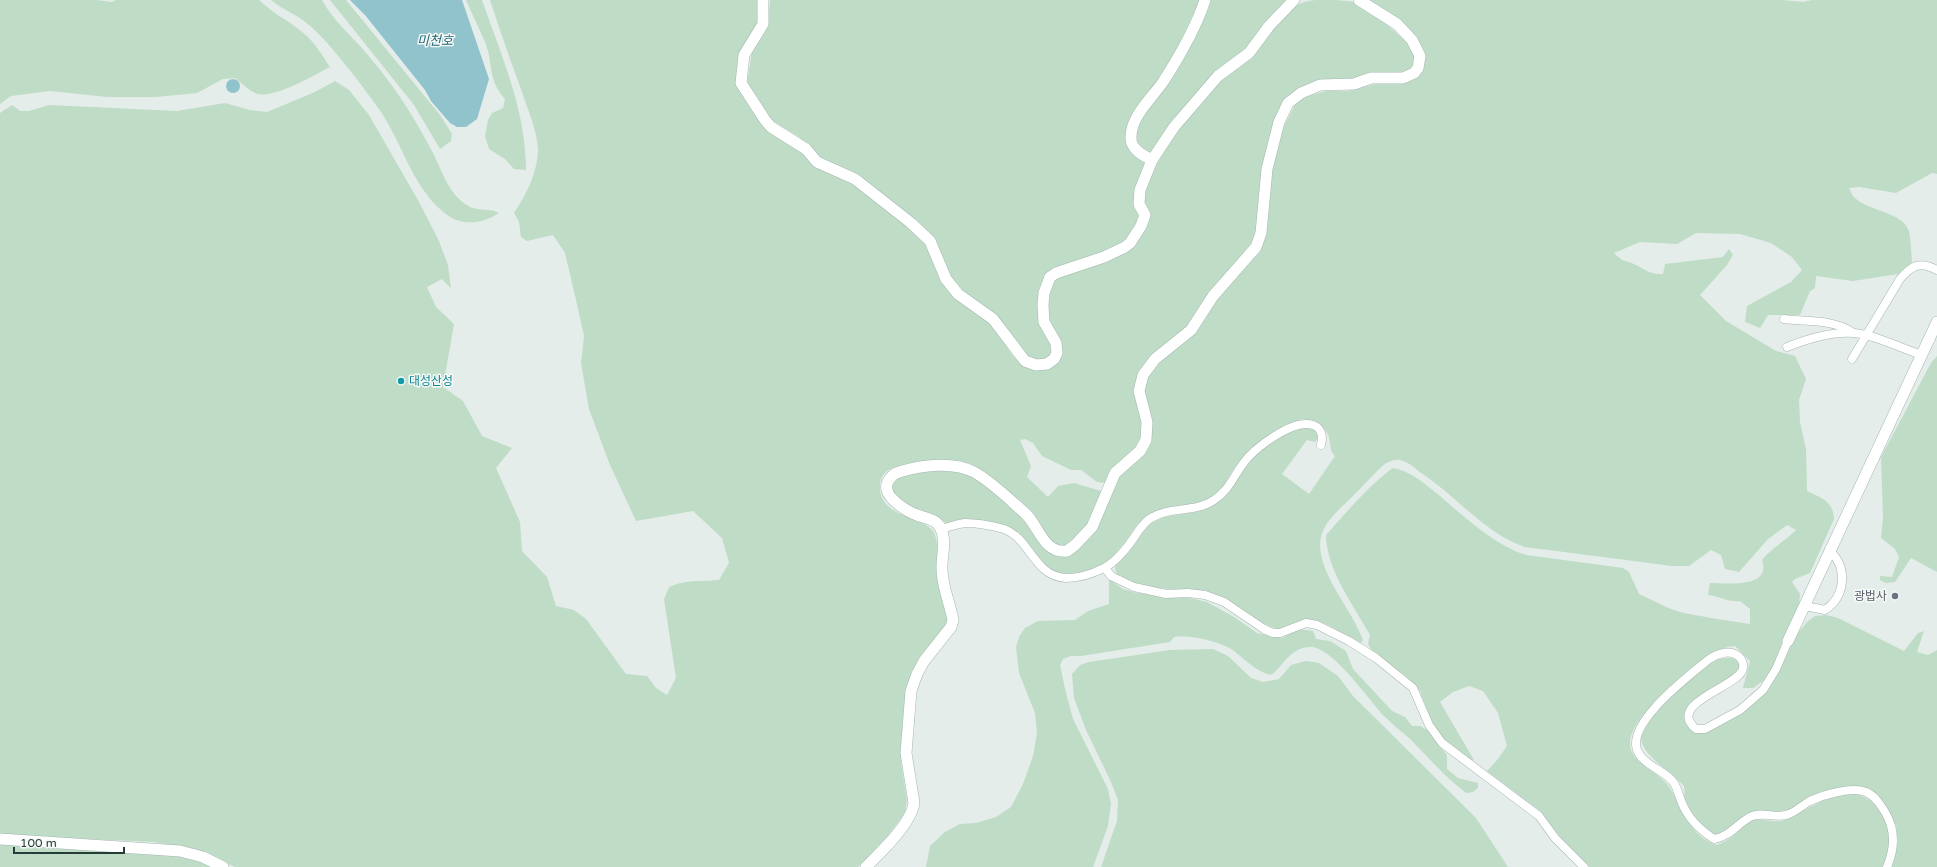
<svg xmlns="http://www.w3.org/2000/svg" width="1937" height="867" font-family="'Varela Round','Noto Sans KR',sans-serif">
<rect width="100%" height="100%" fill="#e4ede9"/>
<g fill="#bfdcc7">
<path d="M 0,0 L 97,0 L 112,2 L 116,0 L 259,0 C 272,13 288,20 302,32 C 314,41 322,55 330,67 C 314,75 276,98 258,94 C 250,92 242,83 235,78 L 223,79 L 197,93 L 156,97 L 107,97 L 50,91 L 11,96 L 0,104 Z"/>
<path d="M 271,0 L 322,0 C 333,21 352,36 367,54 C 395,87 414,116 434,155 C 441,170 448,189 460,200 C 477,215 486,206 499,213 C 484,223 465,226 450,217 C 413,192 403,143 379,109 C 360,83 333,46 309,25 C 298,15 283,10 271,0 Z"/>
<path d="M 330,0 L 346,0 L 440,115 L 452,134 L 451,141 L 440,149 L 414,105 Z"/>
<path d="M 466,0 L 482,0 C 501,55 526,110 526,170 L 514,169 L 505,159 L 489,149 L 485,136 L 488,120 L 492,113 L 503,108 L 505,99 C 487,79 494,65 485,42 C 479,28 472,14 466,0 Z"/>
<path d="M 490,0 L 759,0 L 760,17 L 737,74 L 763,122 L 851,182 L 927,243 L 935,263 L 990,322 L 1012,355 L 1021,364 L 1054,364 C 1052,347 1042,297 1052,284 C 1054,281 1057,279 1059,277 L 1127,251 L 1145,209 L 1143,193 L 1157,164 L 1177,132 L 1215,83 L 1294,7 C 1305,0 1313,0 1326,0 C 1365,0 1366,6 1393,30 C 1403,39 1412,46 1418,58 L 1408,74 L 1369,75 L 1288,99 L 1255,243 L 1195,321 L 1141,372 L 1143,432 L 1136,450 L 1106,483 L 1097,482 L 1081,470 L 1071,470 L 1042,456 L 1033,443 L 1025,439 L 1020,440 L 1031,466 L 1027,477 L 1048,497 L 1058,486 L 1074,483 L 1101,491 L 1089,524 L 1071,545 L 1057,549 C 1041,531 1024,513 1007,496 C 1001,490 995,480 988,476 C 982,472 971,472 964,471 C 944,467 876,451 880,490 C 883,517 920,516 933,531 C 935,534 936,539 937,542 L 948,621 L 905,697 L 901,763 L 907,800 L 905,813 L 886,838 L 858,867 L 235,867 L 197,850 L 154,842 L 0,835 L 0,113 L 12,105 L 20,111 L 29,111 L 49,105 L 177,111 L 225,103 L 250,110 L 267,112 L 315,92 L 335,81 L 349,90 L 369,115 L 419,202 L 439,241 L 448,265 L 451,288 L 442,279 L 427,287 L 436,307 L 454,324 L 443,387 L 463,401 L 482,436 L 512,448 L 496,468 L 520,522 L 522,551 L 547,577 L 556,606 L 574,610 L 586,619 L 626,674 L 647,676 L 656,688 L 667,695 L 676,678 L 664,599 L 669,587 C 688,579 699,582 719,580 L 729,563 L 722,538 L 693,511 L 636,521 L 610,465 L 589,409 L 581,363 L 584,336 L 576,300 L 565,253 L 553,235 L 527,241 L 521,237 L 519,222 L 514,213 C 526,195 537,174 538,151 C 538,132 528,111 522,92 C 511,62 500,31 490,0 Z"/>
<path d="M 770,0 L 1200,0 L 1171,61 L 1128,131 L 1148,164 L 1139,223 L 1124,244 L 1045,280 L 1052,354 L 1043,362 L 1030,358 L 959,287 L 949,274 L 940,252 L 830,162 L 819,156 L 799,137 L 768,118 L 747,83 L 753,46 L 768,21 Z"/>
<path d="M 1209,0 L 1290,0 L 1246,50 L 1202,87 L 1171,121 L 1151,153 L 1146,155 L 1139,150 L 1135,132 L 1144,116 L 1171,76 Z"/>
<path d="M 1367,0 L 1782,0 L 1803,2 L 1812,0 L 1937,0 L 1937,174 L 1932,173 L 1896,193 L 1859,187 L 1849,188 C 1851,191 1852,196 1855,198 C 1868,211 1903,212 1909,231 C 1911,241 1911,252 1912,262 L 1898,274 L 1853,281 L 1816,276 L 1815,288 L 1810,291 L 1800,315 L 1768,315 L 1760,328 L 1745,322 L 1747,306 L 1791,282 L 1802,270 L 1792,257 L 1771,243 L 1740,234 L 1696,233 L 1677,244 L 1640,242 L 1614,253 C 1625,264 1624,259 1636,265 C 1648,271 1649,274 1663,274 L 1665,264 L 1723,257 L 1729,249 L 1733,255 L 1727,265 L 1700,295 L 1726,321 L 1776,351 L 1795,356 L 1806,379 L 1799,400 L 1800,422 L 1806,449 L 1807,491 C 1822,498 1833,501 1834,519 L 1810,573 L 1795,579 L 1792,582 L 1800,594 L 1799,607 L 1785,635 L 1770,676 L 1753,688 L 1743,688 L 1750,661 L 1735,646 C 1729,647 1722,648 1717,651 C 1710,654 1704,661 1698,666 C 1678,681 1622,722 1631,750 C 1636,765 1662,774 1670,788 C 1682,808 1691,838 1717,845 C 1721,843 1726,841 1730,838 C 1736,834 1741,825 1748,822 C 1760,816 1773,824 1784,820 C 1816,806 1857,772 1882,815 C 1893,832 1890,848 1884,867 L 1589,867 L 1570,849 L 1539,810 L 1487,771 L 1498,759 L 1507,746 L 1498,713 L 1483,691 L 1469,686 L 1453,692 L 1440,702 L 1474,760 L 1469,760 L 1451,747 L 1435,731 L 1420,691 L 1406,676 L 1372,651 L 1368,644 L 1370,635 C 1354,606 1326,569 1326,535 C 1345,514 1370,484 1393,468 C 1411,471 1426,485 1440,496 C 1466,518 1494,545 1526,555 L 1623,568 L 1629,572 L 1639,594 C 1653,600 1669,610 1684,613 C 1706,617 1728,621 1750,624 L 1750,609 L 1740,601 C 1730,603 1719,596 1708,595 L 1710,583 C 1726,583 1772,589 1762,560 C 1772,548 1785,541 1796,530 L 1787,525 L 1768,539 L 1739,572 L 1725,569 L 1721,555 L 1711,550 L 1689,566 L 1672,566 L 1525,547 C 1484,533 1457,496 1421,473 C 1416,469 1410,463 1403,461 C 1397,458 1392,461 1386,463 C 1375,472 1366,483 1356,493 C 1329,520 1309,531 1327,573 C 1337,596 1354,616 1363,640 L 1360,644 C 1342,635 1327,619 1306,620 C 1296,620 1288,628 1280,629 C 1266,630 1226,596 1205,592 C 1187,588 1124,591 1116,572 C 1112,563 1121,558 1127,553 C 1137,544 1143,528 1155,521 C 1173,512 1198,516 1216,504 C 1229,495 1235,479 1245,466 C 1255,453 1286,429 1302,427 C 1307,427 1312,428 1316,431 L 1319,437 L 1315,442 L 1307,440 L 1282,474 L 1309,494 L 1335,456 C 1330,451 1331,449 1330,442 C 1328,426 1317,423 1303,419 C 1279,427 1248,449 1233,470 C 1226,480 1224,489 1214,496 C 1196,509 1164,504 1145,517 C 1134,525 1128,541 1118,550 C 1113,556 1107,563 1101,567 C 1089,575 1061,577 1048,569 C 1037,561 1024,541 1014,531 L 948,524 L 939,518 L 911,509 L 893,495 L 891,482 L 898,477 L 929,471 L 959,471 L 972,476 L 996,492 L 1024,517 L 1047,548 L 1079,546 L 1117,476 L 1146,448 L 1142,388 L 1148,374 L 1157,362 L 1196,333 L 1220,296 L 1259,253 L 1264,237 L 1272,166 L 1280,134 L 1296,103 L 1308,96 L 1326,91 L 1348,91 L 1383,82 L 1408,82 L 1415,76 L 1425,55 L 1422,46 L 1414,35 L 1380,7 Z"/>
<path d="M 1937,356 L 1937,572 L 1911,558 L 1895,582 L 1886,583 L 1880,580 L 1880,576 L 1892,577 L 1899,557 L 1895,549 L 1881,538 L 1883,517 L 1881,457 L 1931,363 Z"/>
<path d="M 1109,579 L 1123,589 L 1137,593 L 1189,598 L 1207,602 L 1234,617 L 1257,633 L 1282,638 L 1299,629 L 1313,631 L 1316,639 L 1330,641 L 1346,651 L 1353,669 L 1392,711 L 1405,717 L 1412,726 L 1420,726 L 1427,730 L 1447,755 L 1447,769 L 1458,778 L 1478,783 L 1478,788 L 1473,792 L 1466,793 C 1445,777 1428,757 1409,738 C 1401,731 1392,724 1384,716 C 1369,700 1334,649 1312,647 C 1293,646 1285,662 1274,673 L 1270,675 C 1253,669 1247,661 1234,651 C 1220,641 1190,635 1174,637 L 1170,642 L 1081,656 L 1071,656 L 1063,659 L 1060,665 L 1066,693 L 1073,719 L 1108,789 L 1111,804 L 1108,826 L 1093,867 L 926,867 L 930,846 L 945,832 L 960,824 L 976,823 L 996,817 L 1011,807 L 1023,784 L 1033,756 L 1037,733 L 1035,713 L 1019,673 L 1016,647 L 1019,637 L 1025,628 L 1038,621 L 1075,620 L 1088,611 L 1109,604 Z"/>
<path d="M 1826,615 L 1838,618 L 1904,651 L 1918,633 L 1924,631 L 1917,652 L 1928,655 L 1937,650 L 1937,867 L 1892,867 L 1898,842 L 1896,825 L 1879,796 L 1870,789 L 1856,787 L 1839,788 L 1811,796 L 1790,810 L 1738,822 L 1718,835 C 1705,832 1689,815 1685,802 C 1684,797 1685,792 1684,786 C 1672,773 1644,757 1641,739 C 1637,724 1696,672 1709,663 C 1718,657 1747,652 1739,672 L 1708,692 L 1687,723 L 1691,730 L 1698,733 L 1728,721 L 1778,671 L 1797,634 L 1807,622 L 1815,616 Z"/>
<path d="M 1213,649 L 1228,656 L 1251,678 L 1263,682 L 1279,679 L 1291,665 L 1306,661 L 1319,663 L 1338,676 L 1353,696 L 1476,818 L 1508,867 L 1101,867 L 1117,821 L 1118,800 L 1111,782 L 1086,730 L 1074,698 L 1072,674 L 1080,665 L 1089,662 L 1170,650 Z"/>
<path d="M 0,843 L 189,857 L 212,867 L 0,867 Z"/>
</g>
<g fill="#91c3cd">
<path d="M 350,0 L 462,0 L 489,79 L 477,119 L 466,127 L 457,127 L 450,123 L 431,101 L 425,90 L 365,15 Z"/>
<circle cx="233" cy="86" r="7"/>
</g>
<g fill="none" stroke-linecap="round" stroke-linejoin="round">
<g stroke="#a7b5b0" stroke-width="9">
<g id="street">
<path d="M 1784,319 C 1806,322 1833,319 1852,332"/>
<path d="M 1787,347 C 1807,339 1831,331 1854,333 C 1876,335 1900,348 1922,355"/>
<path d="M 1852,359 L 1900,279 C 1912,265 1920,261 1937,270"/>
<path d="M 941,529 C 949,527 957,524 965,523 C 976,523 993,526 1004,529 C 1031,539 1033,576 1066,578 C 1079,578 1092,574 1104,568 C 1117,561 1127,548 1135,536 C 1140,529 1144,522 1151,518 C 1170,506 1196,513 1214,500 C 1228,491 1233,478 1242,465 C 1253,449 1293,418 1313,425 C 1322,428 1323,437 1321,445"/>
<path d="M 1105,568 L 1111,576 L 1134,587 L 1166,594 L 1188,593 L 1205,595 L 1224,602 L 1264,629 L 1273,633 L 1280,633 L 1306,623 L 1317,625 L 1349,641 L 1376,658 L 1413,688 L 1429,725 L 1442,743 L 1539,816 L 1555,838 L 1584,867"/>
<path d="M 1805,606 L 1825,610 C 1845,597 1848,569 1831,552"/>
<path d="M 1788,641 L 1776,669 L 1763,690 L 1740,710 L 1705,729 L 1696,729 C 1666,704 1734,688 1742,671 C 1744,667 1743,662 1741,659 C 1732,648 1718,653 1708,660 C 1689,676 1621,726 1639,754 C 1647,767 1666,771 1674,783 C 1678,790 1679,796 1682,803 C 1688,818 1700,830 1714,839 C 1729,837 1737,824 1750,817 C 1761,811 1774,818 1786,815 C 1795,813 1802,805 1810,801 C 1823,795 1852,786 1866,792 C 1875,796 1880,804 1885,812 C 1896,830 1895,848 1887,867"/>
</g>
</g>
<g stroke="#a3b7b1" stroke-width="12">
<g id="secondary">
<path d="M 763,0 L 763,24 L 744,55 L 741,83 L 765,120 L 771,127 L 806,149 L 817,162 L 855,179 L 911,223 L 930,241 L 946,279 L 958,294 L 993,319 L 1025,361 L 1036,365 L 1047,364 L 1054,359 L 1057,353 L 1056,343 L 1044,322 L 1043,305 L 1044,293 L 1050,277 L 1056,273 L 1104,257 L 1125,247 L 1130,243 L 1141,226 L 1145,215 L 1139,204 L 1140,190 L 1152,160 L 1174,127 L 1218,76 L 1249,53 L 1269,26 L 1294,0"/>
<path d="M 1152,160 C 1144,156 1130,149 1131,137 C 1131,116 1152,98 1163,82 C 1179,57 1196,28 1205,0"/>
<path d="M 1788,641 L 1937,322"/>
<path d="M 0,839 L 180,851 L 203,857 L 223,867"/>
<path d="M 866,867 C 881,852 911,824 914,803 L 906,753 L 911,691 L 917,674 L 924,661 L 951,627 L 953,620 C 950,603 941,584 942,566 C 942,553 947,540 940,527 C 936,519 925,518 917,515 C 908,512 889,500 887,490 C 885,482 892,474 899,472 C 922,465 953,461 974,472 C 991,481 1011,501 1026,514 C 1039,527 1044,554 1067,551 L 1075,545 L 1092,527 L 1115,473 L 1140,451 L 1146,440 L 1147,422 L 1139,391 L 1143,375 L 1155,359 L 1191,330 L 1213,296 L 1256,247 L 1261,233 L 1267,169 L 1279,122 L 1288,103 L 1301,93 L 1320,85 L 1354,84 L 1371,78 L 1403,78 L 1414,73 L 1418,68 L 1420,56 L 1412,40 L 1397,24 L 1359,0"/>
</g>
</g>
<use href="#street" stroke="#fff" stroke-width="8"/>
<use href="#secondary" stroke="#fff" stroke-width="11"/>
</g>
<circle fill="#0f9aa8" stroke="#f5f9f7" stroke-width="1.5" cx="401" cy="381" r="4"/>
<circle fill="#6b7280" stroke="#f5f9f7" stroke-width="1.5" cx="1895" cy="596" r="4"/>
<g text-anchor="middle" stroke-width="3" stroke-linejoin="round" paint-order="stroke">
<g font-size="12" fill="#0d838f" stroke="#f5f9f7" text-anchor="start">
<text x="409" y="385">대성산성</text>
</g>
<g font-size="12" fill="#5b616d" stroke="#f5f9f7" text-anchor="end">
<text x="1887" y="600">광법사</text>
</g>
<g font-size="13" font-style="italic" fill="#236675" stroke="#f5f9f7">
<text x="435" y="45">미천호</text>
</g>
</g>
<path d="M14 847v6h110v-6" fill="none" stroke="#253d37" stroke-width="2"/>
<text x="20" y="847" font-size="12" fill="#253d37" stroke="#f5f9f7" stroke-width="3" paint-order="stroke">100 m</text>
</svg>
